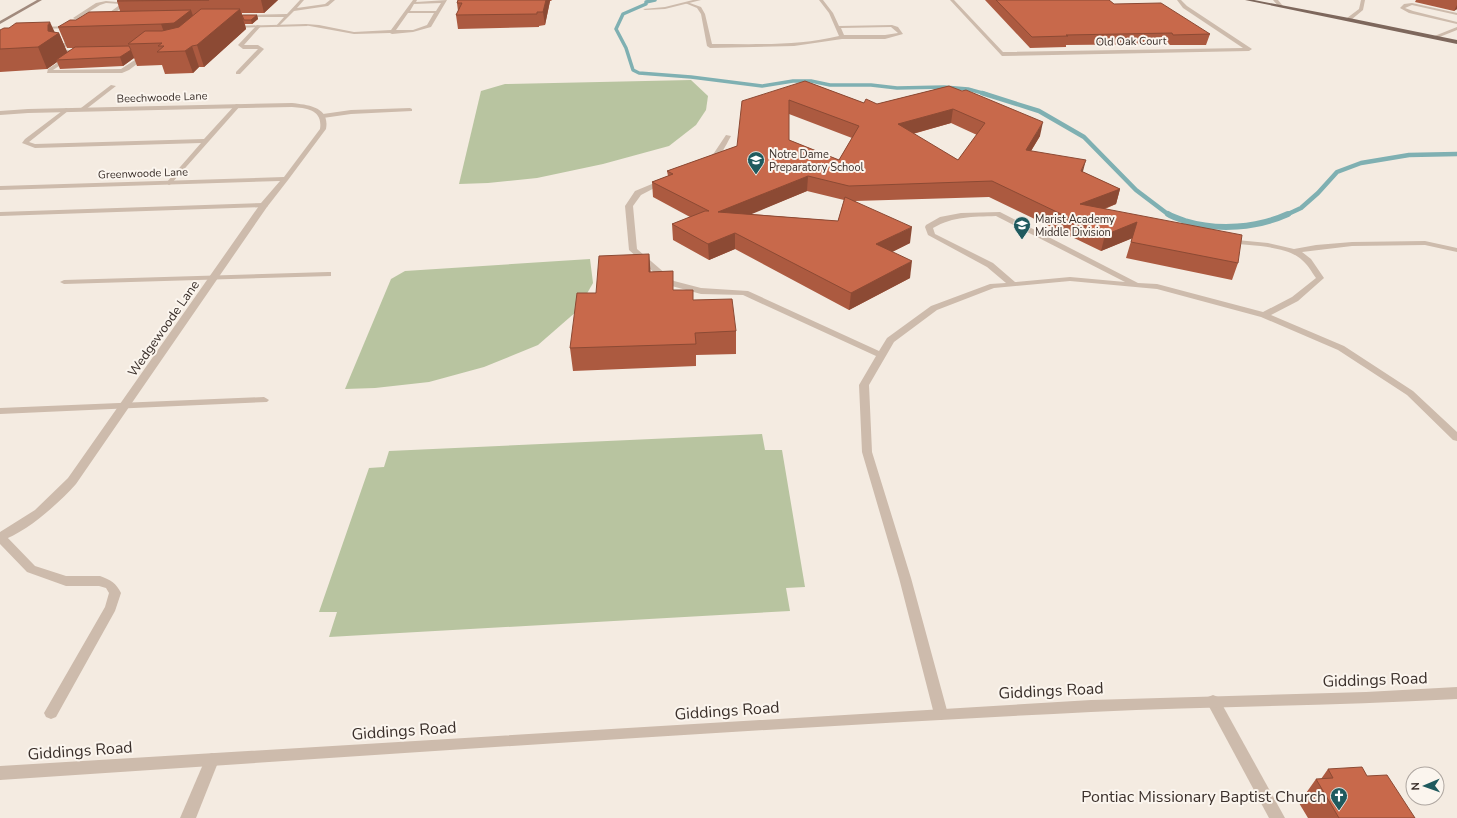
<svg xmlns="http://www.w3.org/2000/svg" width="1457" height="818" font-family="'Nunito Sans',sans-serif">
<rect width="100%" height="100%" fill="#f4ebe1"/>
<g fill="#b8c4a0">
<path d="M 691,80 L 708,96 L 706,110 L 696,125 L 669,146 L 603,164 L 537,178 L 488,183 L 459,184 L 481,91 L 505,84 Z"/>
<path d="M 590,259 L 593,283 L 577,311 L 538,345 L 484,367 L 429,382 L 375,388 L 345,389 L 391,279 L 405,271 Z"/>
<path d="M 762,434 L 765,450 L 782,450 L 805,587 L 786,588 L 790,611 L 329,637 L 337,612 L 319,612 L 369,468 L 384,467 L 389,451 Z"/>
</g>
<g fill="none" stroke-linecap="round" stroke-linejoin="round">
<path stroke="#7fb0b2" stroke-width="3.5" d="M 655,0 L 646,2 L 646,4 L 623,14 L 616,29 L 626,48 L 633,70 L 639,73 L 691,77 L 762,86 L 793,81 L 811,81 L 830,85 L 871,85 L 897,88 L 944,87 L 968,89 L 986,94"/>
<g stroke="#7fb0b2" stroke-width="4.5">
<path d="M 982,93 L 1039,111 L 1084,137 L 1136,190 L 1169,215"/>
<path d="M 1286,215 L 1301,208 L 1318,193 L 1337,172 L 1361,163 L 1409,155 L 1457,154"/>
</g>
<path stroke="#7fb0b2" stroke-width="6" d="M 1168,214 C 1173,217 1179,219 1185,221 C 1218,231 1257,228 1288,214"/>
<g fill="#cdbbac" fill-rule="evenodd">
<path d="M 300,0 L 304,0 L 297,8 L 325,4 L 330,0 L 335,0 L 328,6 L 294,11 L 278,27 L 276,26 L 284,17 L 243,17 L 241,16 L 243,15 L 287,14 Z"/>
<path d="M 413,0 L 417,0 L 416,2 L 447,0 L 431,27 L 413,32 L 392,34 L 390,33 L 354,34 L 304,25 L 306,24 L 319,25 L 354,32 L 391,30 ZM 441,3 L 436,11 L 410,11 L 414,4 ZM 408,13 L 434,13 L 427,25 L 413,30 L 396,30 Z"/>
<path d="M 819,0 L 823,0 L 833,13 L 839,26 L 892,25 L 898,27 L 903,34 L 885,39 L 842,39 L 794,46 L 710,48 L 707,46 L 701,14 L 697,8 L 685,3 L 687,2 L 701,7 L 705,14 L 712,44 C 755,44 798,46 839,36 L 829,13 ZM 891,27 L 898,33 L 885,35 L 844,35 L 841,28 Z"/>
<path d="M 1361,0 L 1365,0 L 1363,10 L 1351,20 L 1347,20 L 1347,18 L 1359,9 Z"/>
<path d="M 106,1 L 128,3 L 105,20 L 75,19 L 73,18 L 96,3 ZM 106,3 L 121,4 L 102,18 L 80,17 L 100,5 Z"/>
<path d="M 1412,3 L 1457,13 L 1457,15 L 1412,5 L 1405,8 L 1413,11 L 1457,22 L 1457,24 L 1409,13 L 1400,8 L 1404,4 Z"/>
<path d="M 257,25 L 261,26 L 244,45 L 258,45 L 264,49 L 240,74 L 236,74 L 236,72 L 258,49 L 243,49 L 238,45 Z"/>
<path d="M 1457,27 L 1457,30 L 1437,38 L 1432,37 Z"/>
<path d="M 75,35 L 79,36 L 63,49 L 80,52 L 53,70 L 121,69 L 144,54 L 149,55 L 129,70 L 122,73 L 47,73 L 48,69 L 72,53 L 61,52 L 56,49 Z"/>
<path d="M 111,85 L 116,86 L 85,110 L 81,110 L 81,108 Z"/>
<path d="M 236,104 L 241,105 L 171,184 L 169,185 L 166,183 L 167,182 L 201,143 L 35,148 L 22,143 L 25,139 L 66,108 L 68,109 L 68,111 L 29,142 L 35,144 L 204,139 Z"/>
<path d="M 410,108 L 412,109 L 412,111 L 351,114 L 323,118 L 320,116 L 323,114 L 351,110 Z"/>
<path d="M 726,135 L 731,136 C 726,145 718,164 705,162 L 705,160 L 714,153 Z"/>
<path d="M 664,179 L 666,180 L 666,182 L 641,195 L 633,206 L 637,249 L 674,281 L 701,288 L 748,291 L 879,351 L 887,338 L 931,306 L 990,284 L 1006,283 L 987,267 L 928,235 L 925,227 L 926,225 L 940,217 L 961,213 L 1000,212 L 1138,283 L 1157,284 L 1263,312 L 1292,297 L 1316,278 C 1311,271 1308,265 1302,260 C 1286,245 1250,246 1229,243 L 1226,243 L 1226,239 L 1268,243 L 1294,249 L 1316,245 L 1352,242 L 1425,241 L 1457,248 L 1457,252 L 1425,245 L 1352,246 L 1302,252 L 1311,259 L 1324,278 L 1298,301 L 1271,315 L 1344,346 L 1413,391 L 1457,432 L 1457,441 L 1453,440 L 1407,395 L 1338,350 L 1261,317 L 1157,289 L 1070,281 L 994,288 L 937,310 L 894,342 L 869,385 L 872,452 L 911,578 L 948,714 L 946,718 L 941,720 L 936,718 L 934,714 L 899,578 L 862,452 L 859,385 L 876,356 L 743,295 L 701,294 L 668,285 L 629,250 L 625,206 L 635,191 ZM 996,216 L 1125,282 L 1070,277 L 1015,282 L 993,263 L 935,234 L 933,228 C 954,216 972,217 996,216 Z"/>
<path d="M 264,203 L 268,205 L 267,207 L 0,216 L 0,212 Z"/>
<path d="M 328,272 L 331,272 L 331,276 L 64,284 L 60,282 L 64,280 Z"/>
<path d="M 264,397 L 269,400 L 267,402 L 0,414 L 0,408 Z"/>
<path d="M 0,533 L 4,534 L 35,566 L 66,576 L 100,576 C 111,580 116,583 121,593 L 115,611 L 56,717 L 51,719 L 46,717 L 44,713 L 105,607 L 109,593 L 106,588 L 99,586 L 66,586 L 27,572 L 0,544 Z"/>
<path d="M 1213,695 L 1218,697 L 1285,818 L 1269,818 L 1206,701 L 1208,697 Z"/>
<path d="M 212,753 L 217,755 L 219,760 L 196,818 L 180,818 L 207,755 Z"/>
</g>
<g fill="#cdbbac" fill-rule="evenodd">
<path d="M 693,0 L 701,0 L 665,9 L 645,10 L 643,9 L 665,7 Z"/>
<path d="M 950,0 L 954,0 L 1003,52 L 1243,48 L 1183,8 L 1177,0 L 1181,0 L 1187,6 L 1252,49 L 1249,51 L 1002,56 Z"/>
<path d="M 306,24 L 308,26 L 232,28 L 230,27 L 232,26 Z"/>
<path d="M 71,26 L 73,28 L 39,29 L 37,28 L 39,27 Z"/>
<path d="M 292,103 C 309,105 330,107 326,129 L 288,180 L 267,207 L 76,484 C 58,504 26,533 0,541 L 0,532 L 35,510 L 68,478 L 261,203 L 280,181 L 0,190 L 0,186 L 284,177 L 320,129 C 323,110 307,108 292,107 L 28,113 L 0,115 L 0,111 L 28,109 Z"/>
</g>
<g fill="#cdbbac" fill-rule="evenodd">
<path d="M 1273,0 L 1278,0 L 1283,6 L 1279,7 Z"/>
<path d="M 1457,687 L 1457,699 C 1335,706 1213,706 1091,712 C 727,730 363,756 0,780 L 0,766 L 1091,700 L 1366,692 Z"/>
</g>
<path fill="#a18a7d" fill-rule="evenodd" d="M 37,0 L 42,0 L 0,24 L 0,21 Z"/>
<path fill="#7d675c" fill-rule="evenodd" d="M 1245,0 L 1254,0 L 1349,18 L 1457,40 L 1457,44 Z"/>
</g>
<g fill="#ac5a40" fill-rule="evenodd">
<path d="M 119,0 L 278,0 L 264,13 L 242,13 L 242,15 L 257,15 L 258,19 L 252,24 L 245,24 L 246,29 L 204,67 L 199,67 L 193,73 L 165,74 L 162,65 L 137,66 L 134,58 L 123,66 L 60,69 L 57,62 L 47,69 L 0,72 L 0,30 L 54,32 L 59,33 L 67,52 L 74,48 L 67,48 L 58,27 L 76,20 L 120,11 L 117,1 Z"/>
<path d="M 458,0 L 552,0 L 551,1 L 550,1 L 545,25 L 539,26 L 539,27 L 458,29 L 456,15 L 458,11 L 457,3 Z"/>
<path d="M 985,0 L 1109,0 L 1114,4 L 1210,34 L 1206,45 L 1170,45 L 1169,44 L 1066,45 L 1066,47 L 1030,48 Z"/>
<path d="M 1416,0 L 1457,0 L 1457,9 L 1454,11 L 1415,2 Z"/>
<path d="M 805,81 L 864,103 L 877,104 L 949,86 L 1040,136 L 1031,151 L 1083,172 L 1120,189 L 1116,204 L 1105,209 L 1238,263 L 1232,280 L 1126,258 L 1132,238 L 1101,251 L 989,197 L 855,201 L 910,243 L 892,252 L 910,278 L 849,310 L 735,249 L 709,260 L 673,240 L 672,224 L 690,217 L 653,197 L 652,182 L 668,176 L 667,171 L 737,146 ZM 789,114 L 852,138 L 839,160 L 789,140 ZM 951,123 L 977,135 L 958,160 L 913,134 ZM 807,191 L 844,200 L 838,221 L 750,214 Z"/>
<path d="M 649,254 L 650,272 L 673,271 L 673,290 L 693,300 L 736,331 L 736,354 L 696,355 L 696,366 L 573,371 L 570,348 Z"/>
<path d="M 1328,769 L 1367,776 L 1415,818 L 1308,818 L 1299,803 L 1316,779 L 1321,779 Z"/>
</g>
<g fill="#8c4a34">
<path d="M 261,0 L 278,0 L 264,13 Z"/>
<path d="M 546,0 L 550,0 L 550,1 L 545,25 L 543,12 Z"/>
<path d="M 1457,5 L 1457,9 L 1454,11 Z"/>
<path d="M 240,9 L 246,29 L 204,67 L 197,45 Z"/>
<path d="M 191,10 L 198,30 L 169,46 L 161,24 Z"/>
<path d="M 257,15 L 258,19 L 252,24 L 251,20 Z"/>
<path d="M 50,22 L 56,35 L 59,33 L 68,54 L 56,60 L 57,62 L 47,69 L 38,47 L 48,25 Z"/>
<path d="M 192,46 L 199,67 L 193,73 L 185,51 Z"/>
<path d="M 131,50 L 134,58 L 123,66 L 120,57 Z"/>
<path d="M 953,109 L 951,123 L 897,138 L 898,124 Z"/>
<path d="M 1043,122 L 1040,136 L 1023,164 L 1026,150 Z"/>
<path d="M 1086,160 L 1082,175 L 1081,171 Z"/>
<path d="M 808,176 L 807,191 L 718,228 L 718,212 Z"/>
<path d="M 1120,189 L 1116,204 L 1076,219 L 1080,204 Z"/>
<path d="M 1137,222 L 1133,238 L 1101,251 L 1105,235 Z"/>
<path d="M 912,227 L 910,243 L 874,261 L 876,244 Z"/>
<path d="M 735,233 L 735,249 L 709,260 L 708,244 Z"/>
<path d="M 649,254 L 651,276 L 649,272 Z"/>
<path d="M 912,261 L 910,278 L 849,310 L 851,293 Z"/>
</g>
<g fill="#c8694b" stroke="#8c4a34" fill-rule="evenodd">
<path d="M 119,0 L 209,0 L 117,1 Z"/>
<path d="M 458,0 L 546,0 L 543,12 L 537,12 L 537,14 L 456,15 L 462,3 L 457,3 Z"/>
<path d="M 996,0 L 1109,0 L 1114,4 L 1161,3 L 1210,34 L 1173,35 L 1172,33 L 1066,35 L 1068,36 L 1032,37 Z"/>
<path d="M 201,9 L 240,9 L 197,45 L 192,46 L 185,51 L 157,52 L 164,46 L 158,46 L 162,43 L 128,44 L 145,31 L 162,31 L 179,27 Z"/>
<path d="M 191,10 L 174,23 L 161,24 L 58,27 L 70,20 L 76,20 L 89,12 Z"/>
<path d="M 242,15 L 257,15 L 251,20 L 244,20 Z"/>
<path d="M 50,22 L 48,25 L 48,31 L 59,33 L 38,47 L 0,49 L 0,30 L 4,28 L 9,28 L 16,23 Z"/>
<path d="M 129,46 L 131,50 L 120,57 L 56,60 L 75,47 Z"/>
<path d="M 805,81 L 864,103 L 866,99 L 877,104 L 949,86 L 962,91 L 966,90 L 1043,122 L 1026,150 L 1086,160 L 1081,171 L 1120,189 L 1080,204 L 1242,235 L 1238,263 L 1131,242 L 1137,222 L 1105,235 L 992,181 L 849,186 L 808,176 L 718,212 L 838,221 L 845,197 L 912,227 L 876,244 L 912,261 L 851,293 L 735,233 L 708,244 L 672,224 L 705,211 L 709,211 L 652,182 L 673,174 L 667,171 L 737,146 L 742,101 ZM 789,100 L 859,126 L 839,160 L 789,140 ZM 953,109 L 985,123 L 958,160 L 898,124 Z"/>
<path d="M 649,254 L 649,272 L 673,271 L 673,290 L 693,290 L 693,300 L 732,299 L 736,331 L 695,333 L 696,344 L 570,348 L 577,293 L 596,293 L 599,256 Z"/>
<path d="M 1362,767 L 1367,776 L 1387,775 L 1415,818 L 1339,818 L 1316,779 L 1333,778 L 1328,769 Z"/>
</g>
<defs>
<g id="school-pin" transform="scale(0.9)"><path d="M0 17L-7.5 6A9.5 9.5 0 1 1 7.5 6Z" fill="#1f5a5e" stroke="#fbf5ee"/><path d="M0-5L7-2L0 1L-7-2ZM-4 1L0 2.5L4 1V4Q0 6-4 4Z" fill="#fff"/></g>
<g id="church-pin" transform="scale(0.9)"><path d="M0 17L-7.5 6A9.5 9.5 0 1 1 7.5 6Z" fill="#1f5a5e" stroke="#fbf5ee"/><path d="M-1.2-6h2.4v3.5h3.3v2.4h-3.3V6h-2.4V-.1h-3.3v-2.4h3.3Z" fill="#fff"/></g>
</defs>
<g fill-rule="evenodd">
<use href="#school-pin" x="756" y="160"/>
<use href="#school-pin" x="1022" y="225"/>
<use href="#church-pin" x="1339" y="796"/>
</g>
<g text-anchor="middle" stroke-width="4" stroke-linejoin="round" paint-order="stroke">
<g font-size="11" fill="#3b302b" stroke="#fbf5ee">
<text transform="translate(1131 41) rotate(-1)" y="4">Old Oak Court</text>
<text transform="translate(162 97) rotate(-2)" y="4">Beechwoode Lane</text>
<text transform="translate(143 173) rotate(-2)" y="4">Greenwoode Lane</text>
</g>
<g font-size="11" fill="#3b302b" stroke="#fbf5ee" text-anchor="start">
<text x="769" y="158">Notre Dame<tspan x="769" dy="13">Preparatory School</tspan></text>
<text x="1035" y="223">Marist Academy<tspan x="1035" dy="13">Middle Division</tspan></text>
</g>
<g font-size="13" fill="#3b302b" stroke="#fbf5ee">
<text transform="translate(163 328) rotate(-55)" y="5">Wedgewoode Lane</text>
</g>
<g font-size="16" fill="#3b302b" stroke="#fbf5ee">
<text transform="translate(1375 679) rotate(-2)" y="6">Giddings Road</text>
<text transform="translate(1051 690) rotate(-3)" y="6">Giddings Road</text>
<text transform="translate(727 710) rotate(-4)" y="6">Giddings Road</text>
<text transform="translate(404 730) rotate(-4)" y="6">Giddings Road</text>
<text transform="translate(80 750) rotate(-4)" y="6">Giddings Road</text>
</g>
<g font-size="16" fill="#3b302b" stroke="#fbf5ee" text-anchor="end">
<text x="1326" y="802">Pontiac Missionary Baptist Church</text>
</g>
</g>
<g transform="translate(1425 786) rotate(268)"><circle r="19" fill="#fbf5ee" stroke="#aea6a0"/>
<path d="M0-3L7 15L0 10L-7 15Z" fill="#1f5a5e"/>
<text y="-6" font-size="11" font-weight="bold" text-anchor="middle" fill="#3b302b">N</text>
</g>
</svg>
